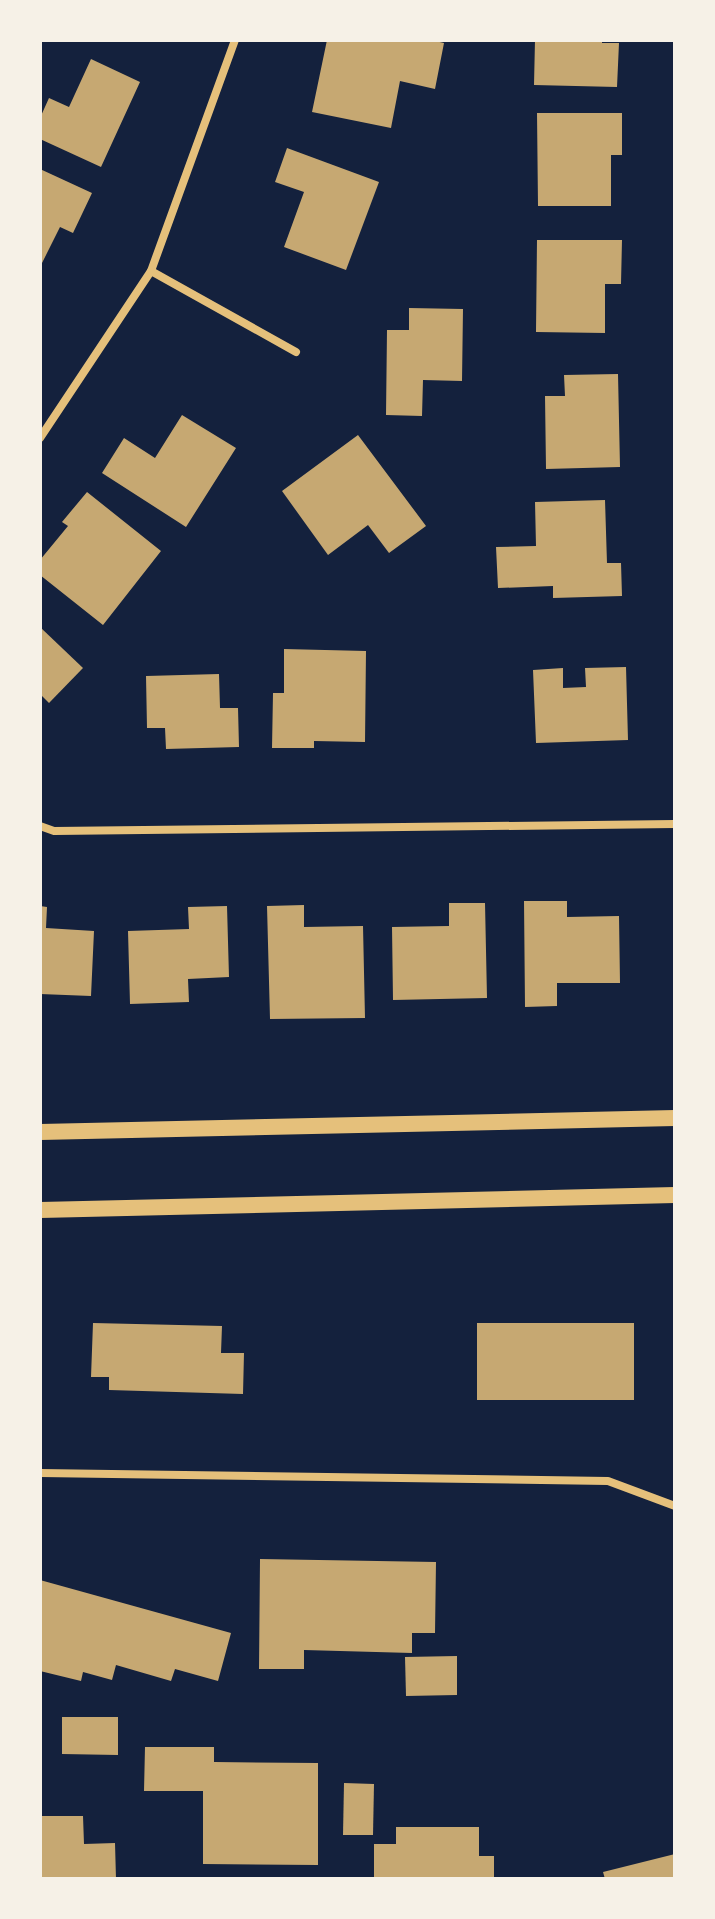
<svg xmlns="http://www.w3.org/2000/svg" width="715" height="1919" font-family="'Work Sans',sans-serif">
<rect width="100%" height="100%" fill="#14213d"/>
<g fill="#c6a872">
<path d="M 327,40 L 431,40 L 444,43 L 435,89 L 400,81 L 391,128 L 312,112 Z"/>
<path d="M 535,40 L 602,40 L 602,43 L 619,43 L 617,87 L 534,85 Z"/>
<path d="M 91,59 L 140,82 L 101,167 L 40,139 L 40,118 L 49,98 L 69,107 Z"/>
<path d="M 537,113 L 622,113 L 622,155 L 611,155 L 611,206 L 538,206 Z"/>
<path d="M 287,148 L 379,182 L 346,270 L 284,247 L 304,192 L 275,182 Z"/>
<path d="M 40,169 L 92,193 L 73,233 L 60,227 L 40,267 Z"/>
<path d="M 537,240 L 622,240 L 621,284 L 605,284 L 605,333 L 536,332 Z"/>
<path d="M 409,308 L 463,309 L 462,381 L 423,380 L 422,416 L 386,415 L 387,330 L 409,330 Z"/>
<path d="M 618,374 L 620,467 L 546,469 L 545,396 L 565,396 L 564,375 Z"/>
<path d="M 182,415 L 236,448 L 186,527 L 102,473 L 124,438 L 155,458 Z"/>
<path d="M 358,435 L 426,526 L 389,553 L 368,525 L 328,555 L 282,491 Z"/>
<path d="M 87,492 L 161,551 L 103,625 L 40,575 L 40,560 L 68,526 L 62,522 Z"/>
<path d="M 605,500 L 607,563 L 621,563 L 622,596 L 553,598 L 553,586 L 498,588 L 496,547 L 536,546 L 535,502 Z"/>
<path d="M 40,627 L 83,668 L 49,703 L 40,694 Z"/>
<path d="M 284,649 L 366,651 L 365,742 L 314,741 L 314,748 L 272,748 L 273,693 L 284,693 Z"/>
<path d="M 626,667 L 628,740 L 536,743 L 533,670 L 563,668 L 563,688 L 586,687 L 585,668 Z"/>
<path d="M 219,674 L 220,708 L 238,708 L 239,747 L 166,749 L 165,728 L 147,728 L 146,676 Z"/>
<path d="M 524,901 L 567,901 L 567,917 L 619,916 L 620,983 L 557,983 L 557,1006 L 525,1007 Z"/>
<path d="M 449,903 L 485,903 L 487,998 L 393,1000 L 392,927 L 449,926 Z"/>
<path d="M 304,905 L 304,927 L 363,926 L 365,1018 L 270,1019 L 267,906 Z"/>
<path d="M 40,906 L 47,907 L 46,928 L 94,931 L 91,996 L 40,994 Z"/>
<path d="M 227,906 L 229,977 L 188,979 L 189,1002 L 130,1004 L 128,931 L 189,929 L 188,907 Z"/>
<path d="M 93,1323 L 222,1326 L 221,1353 L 244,1353 L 243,1394 L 109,1390 L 109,1377 L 91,1377 Z"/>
<rect x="477" y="1323" width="157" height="77"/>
<path d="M 260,1559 L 436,1562 L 435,1633 L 412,1633 L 412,1653 L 304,1650 L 304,1669 L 259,1669 Z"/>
<path d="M 40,1580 L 231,1633 L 218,1681 L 175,1669 L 171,1681 L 116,1665 L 112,1680 L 83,1672 L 81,1681 L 40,1671 Z"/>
<path d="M 457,1656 L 457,1695 L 406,1696 L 405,1657 Z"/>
<path d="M 62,1717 L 118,1717 L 118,1755 L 62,1754 Z"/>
<path d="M 145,1747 L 214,1747 L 214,1762 L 318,1763 L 318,1865 L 203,1864 L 203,1791 L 144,1791 Z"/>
<path d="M 344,1783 L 374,1784 L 373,1835 L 343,1835 Z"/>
<path d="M 40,1816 L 83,1816 L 84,1844 L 115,1843 L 116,1879 L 40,1879 Z"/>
<path d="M 396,1827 L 479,1827 L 479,1856 L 494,1856 L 494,1879 L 374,1879 L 374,1844 L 396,1844 Z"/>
<path d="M 675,1854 L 675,1879 L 605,1879 L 603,1872 Z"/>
</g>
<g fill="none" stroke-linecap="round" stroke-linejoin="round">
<g stroke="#e5c07b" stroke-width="8">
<path d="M 151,271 L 296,352"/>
<path d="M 40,438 L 151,271 L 235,40"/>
<path d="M 40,826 L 54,831 L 675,824"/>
<path d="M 40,1473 L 608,1481 L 675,1506"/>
</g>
<g stroke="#e5c07b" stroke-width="16">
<path d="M 40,1132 L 675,1118"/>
<path d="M 40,1210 L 675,1195"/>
</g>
</g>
<rect width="715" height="1919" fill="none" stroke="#f6f1e7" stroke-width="84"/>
</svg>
